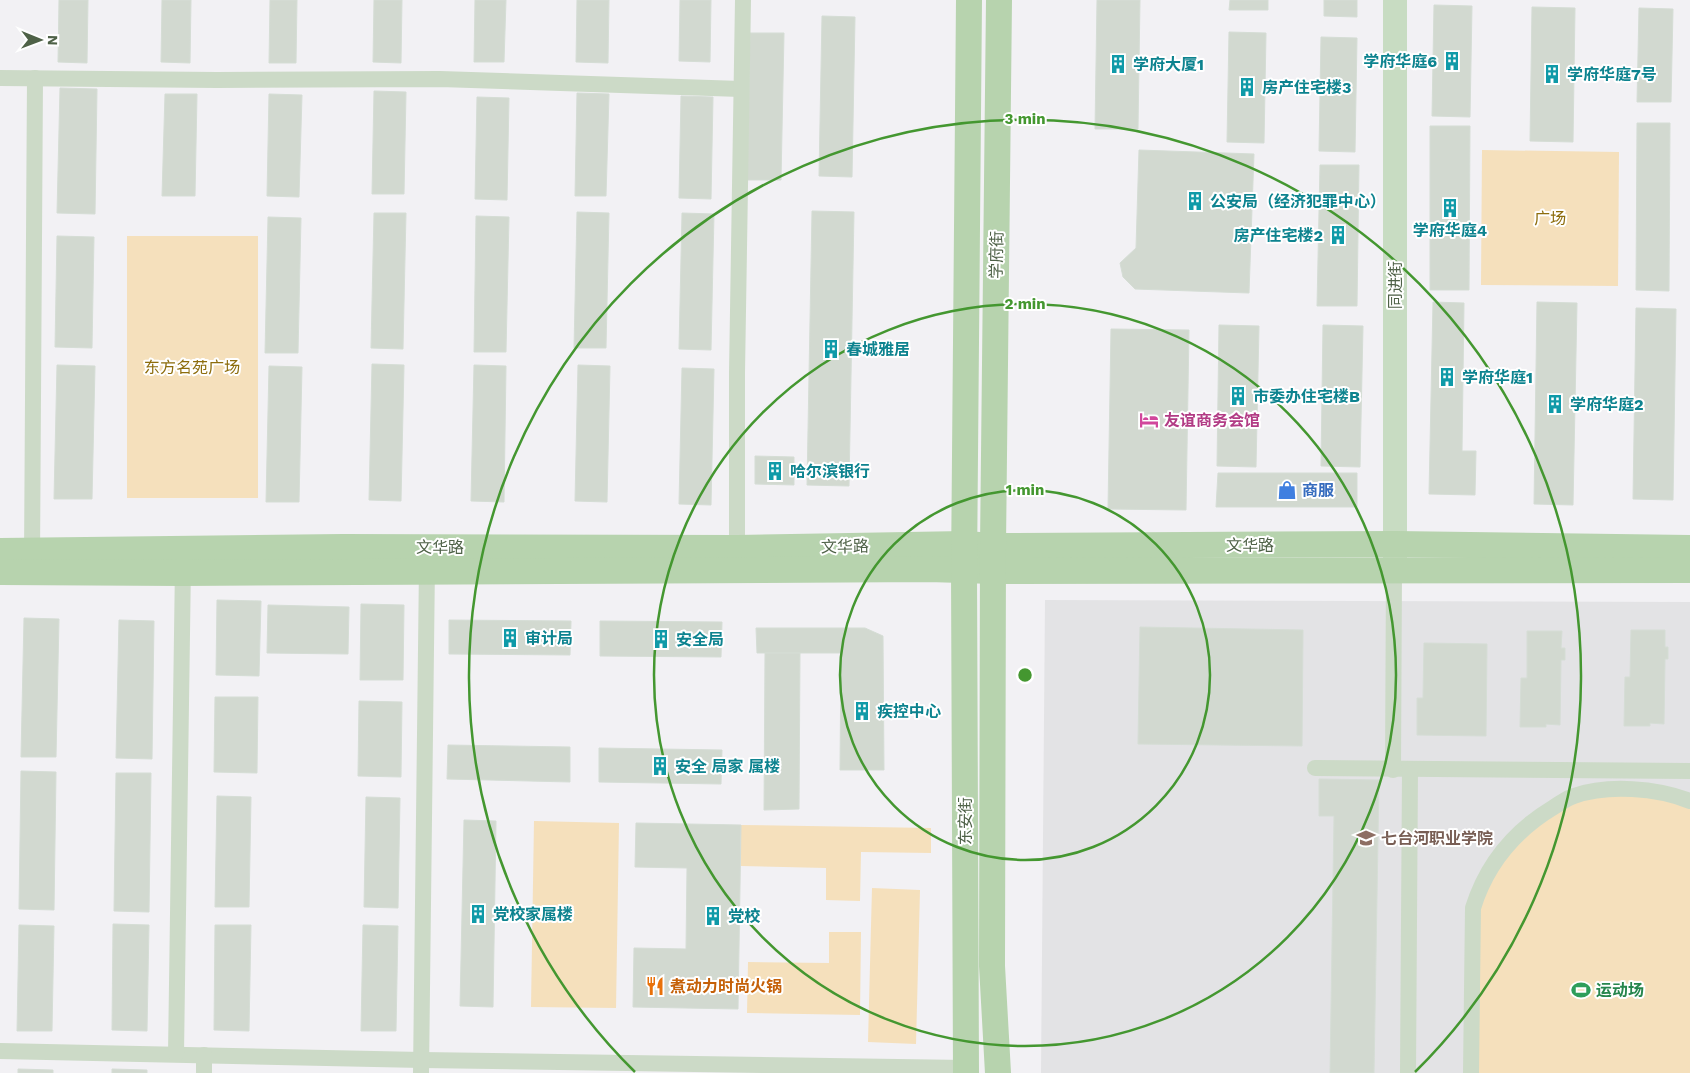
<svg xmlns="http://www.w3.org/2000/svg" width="1690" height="1073" font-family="'Work Sans','Noto Sans SC',sans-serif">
<rect width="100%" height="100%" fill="#f2f1f4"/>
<path fill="#e3e3e5" d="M 1045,600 L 1690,602 L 1690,1073 L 1041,1073 Z"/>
<g fill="#f5e0bc">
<path d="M 1482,150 L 1619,152 L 1618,286 L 1481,285 Z"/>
<rect x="127" y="236" width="131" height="262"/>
<path d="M 1599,791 L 1690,801 L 1690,1073 L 1471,1073 L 1473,908 L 1524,828 Z"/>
<path d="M 534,821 L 619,823 L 616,1008 L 531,1007 Z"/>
<path d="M 741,825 L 931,828 L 931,853 L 861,852 L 860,901 L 826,900 L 826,868 L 741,866 Z"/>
<path d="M 872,888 L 920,890 L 916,1044 L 868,1042 Z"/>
<path d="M 829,932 L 861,932 L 860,1015 L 747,1013 L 748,962 L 829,963 Z"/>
</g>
<g fill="#d2d9d0" stroke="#d5ddd5">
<path d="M 59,0 L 88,0 L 87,63 L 58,62 Z"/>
<path d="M 162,0 L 191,0 L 190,63 L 161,62 Z"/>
<path d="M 270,0 L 297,0 L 296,63 L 269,63 Z"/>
<path d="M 374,0 L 402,0 L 401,63 L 373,62 Z"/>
<path d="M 475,0 L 506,0 L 504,62 L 474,62 Z"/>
<path d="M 577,0 L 609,0 L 608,63 L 576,62 Z"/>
<path d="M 680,0 L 711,0 L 710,62 L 679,61 Z"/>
<path d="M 1097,0 L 1140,0 L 1138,129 L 1095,129 Z"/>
<path d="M 1230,0 L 1268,0 L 1268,10 L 1229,10 Z"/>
<path d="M 1324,0 L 1357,0 L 1357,17 L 1324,16 Z"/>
<path d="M 1434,5 L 1472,6 L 1470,117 L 1432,116 Z"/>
<path d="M 1532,7 L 1575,8 L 1573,142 L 1530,141 Z"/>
<path d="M 1639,8 L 1673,9 L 1671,102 L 1637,102 Z"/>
<path d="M 822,16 L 855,17 L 852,177 L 819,176 Z"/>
<path d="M 1229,32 L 1266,33 L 1264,143 L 1227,142 Z"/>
<path d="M 750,33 L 784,33 L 781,180 L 747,180 Z"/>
<path d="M 1321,37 L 1357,38 L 1355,152 L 1319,151 Z"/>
<path d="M 60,88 L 97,89 L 95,214 L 57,213 Z"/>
<path d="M 374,91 L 406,92 L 404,194 L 372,194 Z"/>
<path d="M 577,93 L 609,94 L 606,196 L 575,196 Z"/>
<path d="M 165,94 L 197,94 L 195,196 L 162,196 Z"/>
<path d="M 269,94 L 302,95 L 299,197 L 267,196 Z"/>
<path d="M 681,96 L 713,97 L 711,199 L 679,198 Z"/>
<path d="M 477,97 L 509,98 L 507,200 L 475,199 Z"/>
<path d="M 1637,123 L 1670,123 L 1669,291 L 1636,290 Z"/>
<path d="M 1430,126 L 1470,126 L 1469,290 L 1430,290 Z"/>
<path d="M 1139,150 L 1254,154 L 1249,293 L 1135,289 L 1123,277 L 1120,263 L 1136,248 Z"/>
<path d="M 1320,165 L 1359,165 L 1357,306 L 1317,306 Z"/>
<path d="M 812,211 L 854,212 L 849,486 L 807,485 Z"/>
<path d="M 577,212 L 609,213 L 606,348 L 574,348 Z"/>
<path d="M 374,213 L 406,213 L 403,349 L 371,348 Z"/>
<path d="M 682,213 L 714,214 L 711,350 L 679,349 Z"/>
<path d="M 476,216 L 509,217 L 506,352 L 474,352 Z"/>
<path d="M 268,217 L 301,218 L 298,353 L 265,353 Z"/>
<path d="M 57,236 L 94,237 L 92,348 L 55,347 Z"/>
<path d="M 1433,302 L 1464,303 L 1462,451 L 1476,451 L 1475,495 L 1429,494 Z"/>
<path d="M 1537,302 L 1577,303 L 1573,505 L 1534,504 Z"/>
<path d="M 1636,308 L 1676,309 L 1673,500 L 1633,499 Z"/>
<path d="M 1219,325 L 1259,326 L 1256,467 L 1217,466 Z"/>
<path d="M 1323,325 L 1363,326 L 1360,467 L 1321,466 Z"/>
<path d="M 1111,329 L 1189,330 L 1186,510 L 1108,509 Z"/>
<path d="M 372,364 L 404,365 L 401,501 L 369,500 Z"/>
<path d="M 57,365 L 95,366 L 92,499 L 54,499 Z"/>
<path d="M 474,365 L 506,366 L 504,502 L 471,501 Z"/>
<path d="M 578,365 L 610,366 L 607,502 L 575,501 Z"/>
<path d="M 269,366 L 302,367 L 299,502 L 266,502 Z"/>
<path d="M 682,368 L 714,369 L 711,505 L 679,504 Z"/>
<path d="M 755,456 L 794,457 L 794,485 L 755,484 Z"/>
<path d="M 1218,473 L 1357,473 L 1357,507 L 1216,507 Z"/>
<path d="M 217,600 L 261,601 L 259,676 L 216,675 Z"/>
<path d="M 361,604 L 404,605 L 403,680 L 360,680 Z"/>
<path d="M 268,605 L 349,607 L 348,654 L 267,653 Z"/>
<path d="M 24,618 L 59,619 L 56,757 L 21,757 Z"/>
<path d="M 119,620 L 154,621 L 152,759 L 116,758 Z"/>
<path d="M 449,620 L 571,621 L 570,655 L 449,654 Z"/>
<path d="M 600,621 L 722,622 L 721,657 L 600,656 Z"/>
<path d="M 1140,627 L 1303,630 L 1302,746 L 1138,744 Z"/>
<path d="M 756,628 L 865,628 L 883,636 L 884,770 L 840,770 L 841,653 L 757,653 Z"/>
<path d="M 1631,630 L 1665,630 L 1665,647 L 1668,647 L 1668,659 L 1665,659 L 1664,724 L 1650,723 L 1650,726 L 1624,726 L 1625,677 L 1630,677 Z"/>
<path d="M 1527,631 L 1562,631 L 1561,648 L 1565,648 L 1565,660 L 1561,660 L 1560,725 L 1546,724 L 1546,727 L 1520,727 L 1521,678 L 1527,678 Z"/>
<path d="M 1424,643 L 1487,644 L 1486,736 L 1417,735 L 1417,698 L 1423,698 Z"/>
<path d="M 765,653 L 800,653 L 799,809 L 764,810 Z"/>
<path d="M 215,697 L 258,697 L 257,773 L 214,772 Z"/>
<path d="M 359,701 L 402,702 L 401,777 L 358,776 Z"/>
<path d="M 448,745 L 570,747 L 570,782 L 447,779 Z"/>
<path d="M 599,748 L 722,750 L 721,784 L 599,782 Z"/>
<path d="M 21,771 L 56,772 L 54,910 L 19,909 Z"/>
<path d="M 116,773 L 151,773 L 149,912 L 114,911 Z"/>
<path d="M 1319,779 L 1379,780 L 1374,1073 L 1330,1073 L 1334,816 L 1319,816 Z"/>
<path d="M 217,796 L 251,797 L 249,907 L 215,907 Z"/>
<path d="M 366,797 L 400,798 L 398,908 L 364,907 Z"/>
<path d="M 464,820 L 496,821 L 493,1007 L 460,1006 Z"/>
<path d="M 636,823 L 741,825 L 738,1009 L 633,1007 L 634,948 L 686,949 L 687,868 L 635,867 Z"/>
<path d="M 113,924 L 149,925 L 147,1031 L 112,1030 Z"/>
<path d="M 19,925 L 54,926 L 52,1031 L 17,1031 Z"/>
<path d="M 215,925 L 251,925 L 249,1031 L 214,1030 Z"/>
<path d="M 363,925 L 398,926 L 396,1031 L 361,1031 Z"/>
<path d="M 18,1069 L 53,1070 L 53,1073 L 18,1073 Z"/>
<path d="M 112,1069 L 147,1070 L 147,1073 L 112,1073 Z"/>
</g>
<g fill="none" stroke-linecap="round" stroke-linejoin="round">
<g stroke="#ccdac7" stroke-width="16">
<path d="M 0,78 L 217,80 L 440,79 L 741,89"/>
<path d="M 737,548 L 737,373 L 743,0"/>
<path d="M 32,559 L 35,78"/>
<path d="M 1315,768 L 1690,771"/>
<path d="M 1393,770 L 1394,569"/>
<path d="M 0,1051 L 422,1060 L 966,1068"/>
<path d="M 176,1054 L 183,564"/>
<path d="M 204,1073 L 204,1055"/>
<path d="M 421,1073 L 427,564"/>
<path d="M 1408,1073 L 1410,769"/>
<path d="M 1471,1073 L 1473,908 C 1487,863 1514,831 1554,807 C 1561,803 1567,798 1574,796 C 1608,784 1657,788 1690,801"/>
</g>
<path stroke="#c8dcc2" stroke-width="24" d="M 1395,563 L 1395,0"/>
<g stroke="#b7d3ae" stroke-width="26">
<path d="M 0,551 L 343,547 L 737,548 L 965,544 L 993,546 L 1395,544 L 1690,548"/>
<path d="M 0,572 L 183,573 L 929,569 L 994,571 L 1690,570"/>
<path d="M 966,1073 L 964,570 L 969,0"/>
<path d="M 998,1073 L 992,966 L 993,546 L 999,0"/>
</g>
</g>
<g fill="none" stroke="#449730" stroke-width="2.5">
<circle cx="1025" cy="675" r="185"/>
<circle cx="1025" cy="675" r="371"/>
<path d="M635 1072A556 556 0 1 1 1415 1072"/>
</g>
<defs>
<g id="building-bare" transform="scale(1.5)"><path d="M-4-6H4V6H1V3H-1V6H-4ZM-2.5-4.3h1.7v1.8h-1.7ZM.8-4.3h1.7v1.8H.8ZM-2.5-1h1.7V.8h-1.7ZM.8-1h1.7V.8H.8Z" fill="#0f9aa8" stroke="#fff" stroke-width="2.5" paint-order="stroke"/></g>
<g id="hotel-bare" transform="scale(1.5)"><path d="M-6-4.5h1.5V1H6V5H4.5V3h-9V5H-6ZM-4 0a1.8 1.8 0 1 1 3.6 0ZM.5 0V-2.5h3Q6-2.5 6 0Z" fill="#d1479c" stroke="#fff" stroke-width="2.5" paint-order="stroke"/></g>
<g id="shop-bare" transform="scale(1.5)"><path d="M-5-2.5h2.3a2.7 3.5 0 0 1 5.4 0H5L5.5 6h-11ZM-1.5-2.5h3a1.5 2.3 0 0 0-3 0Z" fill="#3f7fe0" stroke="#fff" stroke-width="2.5" paint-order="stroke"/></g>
<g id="university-bare" transform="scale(1.5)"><path d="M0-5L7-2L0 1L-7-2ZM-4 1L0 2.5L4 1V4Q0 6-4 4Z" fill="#8d6e63" stroke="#fff" stroke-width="2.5" paint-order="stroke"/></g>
<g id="restaurant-bare" transform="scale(1.5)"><path d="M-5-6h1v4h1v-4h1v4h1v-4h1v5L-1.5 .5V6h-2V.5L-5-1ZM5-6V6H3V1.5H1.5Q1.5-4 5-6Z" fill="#e8710a" stroke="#fff" stroke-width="2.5" paint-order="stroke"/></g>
<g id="stadium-bare" transform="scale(1.5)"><path d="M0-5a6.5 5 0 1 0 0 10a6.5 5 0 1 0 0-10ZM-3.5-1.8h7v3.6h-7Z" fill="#2e9e5b" stroke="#fff" stroke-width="2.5" paint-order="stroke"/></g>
</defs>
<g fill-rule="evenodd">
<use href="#building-bare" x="1452" y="61"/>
<use href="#building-bare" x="1118" y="64"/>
<use href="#building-bare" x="1552" y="74"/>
<use href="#building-bare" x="1247" y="87"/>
<use href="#building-bare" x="1195" y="201"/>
<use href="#building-bare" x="1450" y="208"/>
<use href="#building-bare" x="1338" y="235"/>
<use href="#building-bare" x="831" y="349"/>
<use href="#building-bare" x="1447" y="377"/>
<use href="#building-bare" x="1238" y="396"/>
<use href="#building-bare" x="1555" y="404"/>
<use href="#hotel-bare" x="1149" y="420"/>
<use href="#building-bare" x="775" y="471"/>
<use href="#shop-bare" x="1287" y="490"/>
<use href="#building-bare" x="510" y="638"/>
<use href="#building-bare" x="661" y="639"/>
<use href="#building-bare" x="862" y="711"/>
<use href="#building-bare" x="660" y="766"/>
<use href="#university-bare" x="1366" y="838"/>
<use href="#building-bare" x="478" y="914"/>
<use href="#building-bare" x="713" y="916"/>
<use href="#restaurant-bare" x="655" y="986"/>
<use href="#stadium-bare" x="1581" y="990"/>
</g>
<g text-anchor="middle" stroke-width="4" stroke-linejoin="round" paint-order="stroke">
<g font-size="16" font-weight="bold" fill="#0d838f" stroke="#fff" text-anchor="start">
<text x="1437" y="67" text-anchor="end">学府华庭6</text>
<text x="1133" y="70">学府大厦1</text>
<text x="1567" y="80">学府华庭7号</text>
<text x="1262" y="93">房产住宅楼3</text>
<text x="1210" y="207">公安局（经济犯罪中心）</text>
<text x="1450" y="236" text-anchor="middle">学府华庭4</text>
<text x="1323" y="241" text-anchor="end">房产住宅楼2</text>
<text x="846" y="355">春城雅居</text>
<text x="1462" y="383">学府华庭1</text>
<text x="1253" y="402">市委办住宅楼B</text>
<text x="1570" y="410">学府华庭2</text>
<text x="790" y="477">哈尔滨银行</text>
<text x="525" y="644">审计局</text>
<text x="676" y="645">安全局</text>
<text x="877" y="717">疾控中心</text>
<text x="675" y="772">安全 局家 属楼</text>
<text x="493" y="920">党校家属楼</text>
<text x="728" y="922">党校</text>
</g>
<g font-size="16" fill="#8d6d0d" stroke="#fff">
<text x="1550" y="224">广场</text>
<text x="192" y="373">东方名苑广场</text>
</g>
<g font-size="16" fill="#4e6147" stroke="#fff">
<text transform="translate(996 255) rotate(-89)" y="6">学府街</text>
<text transform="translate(1395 285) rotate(-90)" y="6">同进街</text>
<text x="1250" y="551">文华路</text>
<text transform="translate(845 546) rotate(-1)" y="6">文华路</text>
<text x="440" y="553">文华路</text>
<text transform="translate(965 821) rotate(-90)" y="6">东安街</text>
</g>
<g font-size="16" font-weight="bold" fill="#b23c85" stroke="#fff" text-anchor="start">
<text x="1164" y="426">友谊商务会馆</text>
</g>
<g font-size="16" font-weight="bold" fill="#366cbe" stroke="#fff" text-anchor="start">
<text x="1302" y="496">商服</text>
</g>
<g font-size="16" font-weight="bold" fill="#785e54" stroke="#fff" text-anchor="start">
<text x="1381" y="844">七台河职业学院</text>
</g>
<g font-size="16" font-weight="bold" fill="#c56008" stroke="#fff" text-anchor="start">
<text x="670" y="992">煮动力时尚火锅</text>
</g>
<g font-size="16" font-weight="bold" fill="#27864d" stroke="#fff" text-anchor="start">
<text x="1596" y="996">运动场</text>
</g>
</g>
<circle cx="1025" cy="675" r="8" fill="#449730" stroke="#fff" stroke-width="2.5"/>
<g font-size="15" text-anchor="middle" font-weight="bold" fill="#449730" stroke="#fff" stroke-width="4" stroke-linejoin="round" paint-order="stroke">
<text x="1025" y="124">3 min</text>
<text x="1025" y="309">2 min</text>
<text x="1025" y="495">1 min</text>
</g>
<g transform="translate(40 40) rotate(91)" stroke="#ffffff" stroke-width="4" paint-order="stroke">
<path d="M0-4L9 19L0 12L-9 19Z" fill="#4e6147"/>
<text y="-8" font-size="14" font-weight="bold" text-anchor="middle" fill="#4e6147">N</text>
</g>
</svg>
